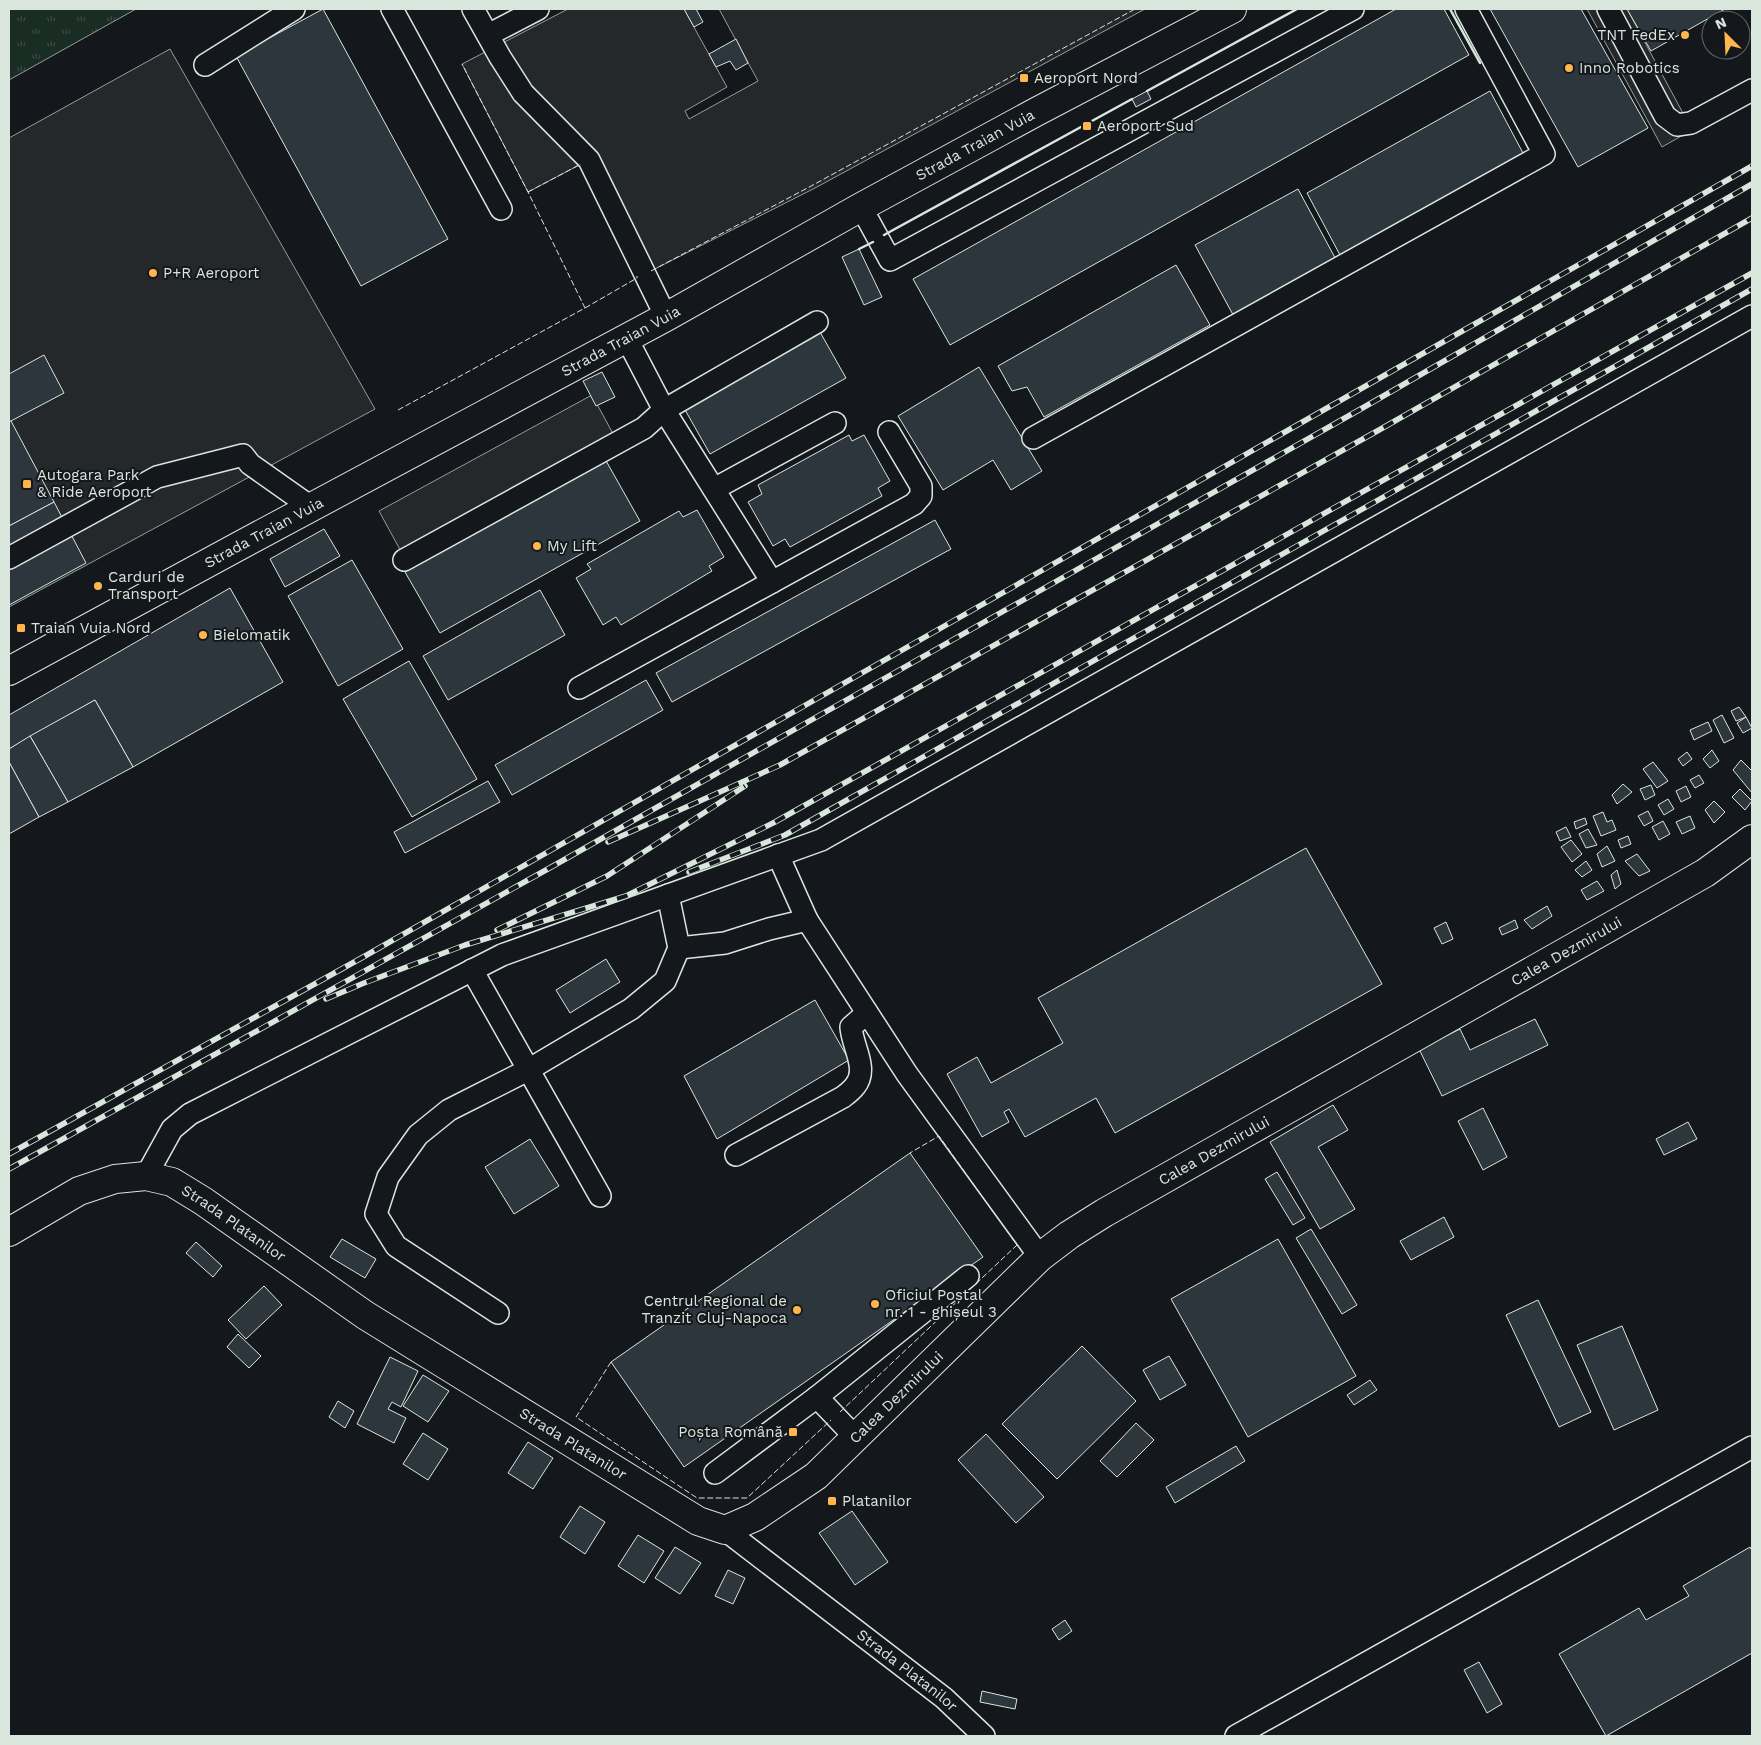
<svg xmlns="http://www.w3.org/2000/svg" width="1761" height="1745" font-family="'Work Sans',sans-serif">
<defs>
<pattern id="grass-tufts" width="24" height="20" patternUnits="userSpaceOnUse" patternTransform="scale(1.25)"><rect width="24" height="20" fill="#1a2d24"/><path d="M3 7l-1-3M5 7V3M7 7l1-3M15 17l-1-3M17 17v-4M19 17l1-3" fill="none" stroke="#3b4b43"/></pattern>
</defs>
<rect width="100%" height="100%" fill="#14181c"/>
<path fill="url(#grass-tufts)" stroke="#939e99" d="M 9,9 L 136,9 L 9,80 Z"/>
<g fill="#24282b" stroke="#939e99">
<path d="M 568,9 L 684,9 L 727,87 L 685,111 L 689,119 L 758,81 L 719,9 L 1145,9 L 815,188 L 637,278 L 581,164 L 528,192 L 462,64 Z"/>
<path d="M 1587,9 L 1627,9 L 1692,130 L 1662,147 Z"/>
<path d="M 170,49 L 375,409 L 9,607 L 9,138 Z"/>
<path d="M 592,395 L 617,441 L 404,557 L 379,511 Z"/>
</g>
<g fill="#2c363c" stroke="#d8e6dc">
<path d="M 323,9 L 448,239 L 361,286 L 236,56 Z"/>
<path d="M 684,9 L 696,9 L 703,22 L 694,27 Z"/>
<path d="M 1396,9 L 1444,9 L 1469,55 L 950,345 L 913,279 Z"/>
<path d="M 1490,9 L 1581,9 L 1648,128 L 1578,167 Z"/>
<path d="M 1627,9 L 1725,9 L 1651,51 Z"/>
<path d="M 736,39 L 748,63 L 736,70 L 730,61 L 716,67 L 709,54 Z"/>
<path d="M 1147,91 L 1151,99 L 1136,107 L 1132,99 Z"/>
<path d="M 1490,91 L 1523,153 L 1340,255 L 1307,193 Z"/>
<path d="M 1298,189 L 1340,267 L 1237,322 L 1195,245 Z"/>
<path d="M 859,249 L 882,297 L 864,305 L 842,257 Z"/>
<path d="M 1176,265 L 1210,325 L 1044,417 L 1027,387 L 1012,391 L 998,366 Z"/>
<path d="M 820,332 L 846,378 L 710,454 L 684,408 Z"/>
<path d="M 44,355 L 64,393 L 9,422 L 9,374 Z"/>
<path d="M 979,367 L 1042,471 L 1011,490 L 993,460 L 943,490 L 898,416 Z"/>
<path d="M 602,372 L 615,397 L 596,406 L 583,381 Z"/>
<path d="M 11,421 L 54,502 L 9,526 L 9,422 Z"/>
<path d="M 849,435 L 852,441 L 864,435 L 890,481 L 878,488 L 882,496 L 790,547 L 785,539 L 773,546 L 748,502 L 762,494 L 758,485 Z"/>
<path d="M 605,459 L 640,521 L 440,633 L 405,572 Z"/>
<path d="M 54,502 L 86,563 L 9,605 L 9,526 Z"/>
<path d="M 697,510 L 724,557 L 709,566 L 712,571 L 621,625 L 616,617 L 603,625 L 576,578 L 591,569 L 587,564 L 679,511 L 683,517 Z"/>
<path d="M 935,520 L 951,549 L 672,702 L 656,673 Z"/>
<path d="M 324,529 L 340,556 L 285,587 L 270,559 Z"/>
<path d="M 352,560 L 403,649 L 338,686 L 288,596 Z"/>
<path d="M 230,588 L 283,682 L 133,767 L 95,700 L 9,749 L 9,715 Z"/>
<path d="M 540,590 L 565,635 L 448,700 L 423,656 Z"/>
<path d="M 409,661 L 477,779 L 412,817 L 343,699 Z"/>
<path d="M 646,680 L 663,710 L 512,795 L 495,765 Z"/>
<path d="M 95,700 L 133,767 L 68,802 L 30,736 Z"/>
<path d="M 1739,707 L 1746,717 L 1736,721 L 1731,711 Z"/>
<path d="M 1722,715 L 1734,738 L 1724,743 L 1713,720 Z"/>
<path d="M 1746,717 L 1752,728 L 1743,733 L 1737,723 Z"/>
<path d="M 1708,722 L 1712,731 L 1694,740 L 1690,730 Z"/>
<path d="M 30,736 L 68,802 L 39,817 L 9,762 L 9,749 Z"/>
<path d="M 1712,750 L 1719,761 L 1710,768 L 1703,759 Z"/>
<path d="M 1687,752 L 1692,759 L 1683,766 L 1678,759 Z"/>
<path d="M 1741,760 L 1752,771 L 1752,793 L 1733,770 Z"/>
<path d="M 9,762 L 39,817 L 9,834 Z"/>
<path d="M 1653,762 L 1668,781 L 1657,788 L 1643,769 Z"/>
<path d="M 1699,775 L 1704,783 L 1695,788 L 1690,780 Z"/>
<path d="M 488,781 L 500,802 L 405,853 L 394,832 Z"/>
<path d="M 1623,784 L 1632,792 L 1617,804 L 1612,795 Z"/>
<path d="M 1651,785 L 1655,795 L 1645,800 L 1640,789 Z"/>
<path d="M 1686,786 L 1691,797 L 1681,802 L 1676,791 Z"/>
<path d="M 1740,789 L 1752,801 L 1745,810 L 1732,797 Z"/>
<path d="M 1668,799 L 1674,809 L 1664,815 L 1658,805 Z"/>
<path d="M 1714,801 L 1725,812 L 1714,823 L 1705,810 Z"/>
<path d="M 1648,811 L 1653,821 L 1644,826 L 1638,816 Z"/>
<path d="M 1603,812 L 1607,822 L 1612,820 L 1616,830 L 1601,836 L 1593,816 Z"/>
<path d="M 1690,816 L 1695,828 L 1682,834 L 1676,822 Z"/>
<path d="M 1585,818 L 1587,824 L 1576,829 L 1574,822 Z"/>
<path d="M 1663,821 L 1670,834 L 1659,840 L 1652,827 Z"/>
<path d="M 1566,827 L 1571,837 L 1560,841 L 1556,832 Z"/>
<path d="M 1588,829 L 1597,845 L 1586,848 L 1579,834 Z"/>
<path d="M 1628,836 L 1631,844 L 1621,848 L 1618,840 Z"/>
<path d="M 1571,840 L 1582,854 L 1572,862 L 1561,847 Z"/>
<path d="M 1607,846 L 1615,861 L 1602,867 L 1597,854 Z"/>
<path d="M 1306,848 L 1382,984 L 1115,1133 L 1096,1098 L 1025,1137 L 1009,1109 L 1004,1112 L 1009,1122 L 982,1137 L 947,1074 L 977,1057 L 991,1083 L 1063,1043 L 1038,998 Z"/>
<path d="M 1637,854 L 1650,871 L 1639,876 L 1625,861 Z"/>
<path d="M 1586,861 L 1592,870 L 1582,877 L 1575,870 Z"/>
<path d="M 1617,870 L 1621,884 L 1615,889 L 1611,875 Z"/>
<path d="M 1597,881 L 1604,891 L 1587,900 L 1581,890 Z"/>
<path d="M 1547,906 L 1552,916 L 1532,929 L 1524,920 Z"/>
<path d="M 1515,920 L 1518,928 L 1502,935 L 1499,928 Z"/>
<path d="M 1446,922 L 1453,939 L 1442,944 L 1434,928 Z"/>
<path d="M 606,959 L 620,982 L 570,1013 L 556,990 Z"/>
<path d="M 815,1000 L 849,1060 L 717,1139 L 684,1076 Z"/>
<path d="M 1535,1019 L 1548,1045 L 1442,1096 L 1419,1049 L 1460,1029 L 1470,1050 Z"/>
<path d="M 1333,1105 L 1348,1130 L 1318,1147 L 1355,1209 L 1320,1229 L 1270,1142 Z"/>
<path d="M 1483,1108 L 1507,1157 L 1483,1170 L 1458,1121 Z"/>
<path d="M 1688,1122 L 1697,1139 L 1664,1155 L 1656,1139 Z"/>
<path d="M 530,1139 L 559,1186 L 514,1214 L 485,1167 Z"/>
<path d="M 910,1153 L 983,1257 L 684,1467 L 611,1362 Z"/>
<path d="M 1277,1172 L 1305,1218 L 1293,1225 L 1265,1179 Z"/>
<path d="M 1444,1217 L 1454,1237 L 1411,1260 L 1400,1241 Z"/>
<path d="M 1311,1229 L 1357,1305 L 1342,1314 L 1296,1238 Z"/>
<path d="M 342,1239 L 376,1259 L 365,1278 L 330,1257 Z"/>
<path d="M 1278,1239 L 1356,1376 L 1248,1437 L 1171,1299 Z"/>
<path d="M 196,1242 L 222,1266 L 213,1277 L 186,1253 Z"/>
<path d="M 264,1286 L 282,1305 L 246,1339 L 228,1320 Z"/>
<path d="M 1538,1300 L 1591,1412 L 1559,1427 L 1506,1315 Z"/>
<path d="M 1622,1326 L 1658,1410 L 1614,1430 L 1577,1345 Z"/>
<path d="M 238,1334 L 261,1356 L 249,1368 L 227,1347 Z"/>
<path d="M 1082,1346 L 1136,1401 L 1057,1479 L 1002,1424 Z"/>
<path d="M 1169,1356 L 1186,1385 L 1160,1400 L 1143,1370 Z"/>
<path d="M 390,1357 L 418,1371 L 401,1407 L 392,1402 L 388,1409 L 406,1418 L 394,1443 L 357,1424 Z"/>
<path d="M 423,1375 L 449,1391 L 428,1422 L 403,1406 Z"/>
<path d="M 1370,1380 L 1377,1390 L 1354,1405 L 1347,1395 Z"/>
<path d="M 338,1401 L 354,1411 L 345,1428 L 329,1417 Z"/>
<path d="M 1136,1423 L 1154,1440 L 1117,1477 L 1100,1461 Z"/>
<path d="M 423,1433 L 448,1449 L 428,1480 L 403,1464 Z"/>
<path d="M 986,1434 L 1044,1497 L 1016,1523 L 958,1460 Z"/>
<path d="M 528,1442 L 553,1458 L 533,1489 L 508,1473 Z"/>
<path d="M 1236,1446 L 1245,1461 L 1175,1503 L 1166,1487 Z"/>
<path d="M 580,1506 L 605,1522 L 585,1554 L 560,1537 Z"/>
<path d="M 852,1511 L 888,1562 L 855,1585 L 819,1533 Z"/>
<path d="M 638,1535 L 664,1551 L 644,1583 L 618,1566 Z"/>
<path d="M 675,1547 L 701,1563 L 680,1594 L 655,1578 Z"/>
<path d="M 1750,1547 L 1752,1551 L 1752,1653 L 1606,1736 L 1559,1654 L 1639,1608 L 1646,1620 L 1689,1596 L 1683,1586 Z"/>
<path d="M 728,1570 L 745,1578 L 733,1604 L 715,1596 Z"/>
<path d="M 1065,1620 L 1072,1631 L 1059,1640 L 1052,1629 Z"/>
<path d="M 1479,1662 L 1502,1704 L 1487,1713 L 1464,1670 Z"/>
<path d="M 982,1691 L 1017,1699 L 1015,1709 L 980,1702 Z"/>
</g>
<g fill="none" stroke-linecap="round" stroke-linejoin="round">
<g stroke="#d8e6dc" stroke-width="24">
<g id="minor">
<path d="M 392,9 L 501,209"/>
<path d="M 473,9 L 500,57 L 523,93 L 589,160 L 666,317"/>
<path d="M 1608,9 L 1665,116 L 1677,125 L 1691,123 L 1752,90"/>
<path d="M 488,35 L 538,9"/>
<path d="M 205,65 L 294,9"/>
<path d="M 861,207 L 890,260 L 1353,9"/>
<path d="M 627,339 L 664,410 L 772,582"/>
<path d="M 1033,438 L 1544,154 L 1466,9"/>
<path d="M 714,489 L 835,423"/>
<path d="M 9,558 L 157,477 L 243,455 L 250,464 L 311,507"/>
<path d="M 404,560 L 644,428 L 664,410 L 817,322"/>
<path d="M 579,688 L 914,504 L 921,496 L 921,486 L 889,432"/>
<path d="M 778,855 L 807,920 L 907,1074 L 1040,1257"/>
<path d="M 679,948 L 725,943 L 769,929 L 807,920"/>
<path d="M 472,970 L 600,1196"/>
<path d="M 736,1155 L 843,1097 C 847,1094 852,1090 855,1086 C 869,1069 852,1046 851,1027 L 867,1013"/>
<path d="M 146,1176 L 172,1129 L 190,1114 L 502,955 L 821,840 L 1752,316"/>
<path d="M 498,1313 L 396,1246 L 376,1214 L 388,1177 L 418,1135 L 449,1110 L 528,1070 L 631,1009 L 665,981 L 679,948 L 668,895"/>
<path d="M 855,1437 L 817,1397 L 968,1276"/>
<path d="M 715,1473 L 817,1397"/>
<path id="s1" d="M 725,1530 L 944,1698 L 984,1736"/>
<path d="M 1236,1736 L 1752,1447"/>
</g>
</g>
<g stroke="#d8e6dc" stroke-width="30">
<g id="major">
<path id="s2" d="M 9,671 L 239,546 L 666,317 L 861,207 L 1036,112 L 1232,9"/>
<path id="s3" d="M 9,1232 L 79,1191 L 115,1179 L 146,1176 L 172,1182 L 203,1201 L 365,1315 L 698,1521 L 725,1530 L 755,1517 L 816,1476 L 1040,1257 L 1069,1235 L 1104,1213 L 1705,873 L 1752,839"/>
</g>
</g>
<use href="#minor" stroke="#14181c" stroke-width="21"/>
<use href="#major" stroke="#14181c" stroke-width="28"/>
<g stroke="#d8e6dc" stroke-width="5.5">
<g id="rail">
<path d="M 608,842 L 780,765 L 1379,430 L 1752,218"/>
<path d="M 689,872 L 785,835 L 1752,289"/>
<path d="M 497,930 L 607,876 L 745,786"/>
<path d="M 326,999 L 364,983 L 465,945 L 626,896 L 775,822 L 1752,273"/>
<path d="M 9,1154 L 365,956 L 1752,166"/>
<path d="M 9,1169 L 546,870 L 1359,410 L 1752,184"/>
</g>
</g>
<use href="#rail" stroke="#14181c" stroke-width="4" stroke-dasharray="11" stroke-linecap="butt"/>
<g stroke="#d8e6dc" stroke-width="1" stroke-dasharray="6 2.5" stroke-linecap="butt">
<path d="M 528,192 L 581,164"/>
<path d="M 651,271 L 813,185 L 1135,9"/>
<path d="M 585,308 L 637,278 L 637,276"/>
<path d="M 398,410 L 585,308 L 528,192 L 462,64"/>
<path d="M 611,1362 L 576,1417 L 697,1498 L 747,1498 L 831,1420"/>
<path d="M 840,1412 L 1017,1245 L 939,1136 L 910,1153"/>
</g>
<g stroke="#d8e6dc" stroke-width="2.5">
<path d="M 1450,9 L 1480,63"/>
<path d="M 1147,91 L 1297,9"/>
<path d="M 884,235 L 1132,99"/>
<path d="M 859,249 L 873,242"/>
</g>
</g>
<g fill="#ffb74d" stroke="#14181c" stroke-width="2">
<circle cx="1685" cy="35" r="5"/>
<circle cx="1569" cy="68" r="5"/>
<rect x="1019" y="73" width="10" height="10" rx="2.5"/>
<rect x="1082" y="121" width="10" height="10" rx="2.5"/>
<circle cx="153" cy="273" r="5"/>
<rect x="22" y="479" width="10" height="10" rx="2.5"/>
<circle cx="537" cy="546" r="5"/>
<circle cx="98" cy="586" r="5"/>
<rect x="16" y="623" width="10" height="10" rx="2.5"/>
<circle cx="203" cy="635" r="5"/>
<circle cx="875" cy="1304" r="5"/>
<circle cx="797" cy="1310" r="5"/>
<rect x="788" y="1427" width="10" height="10" rx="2.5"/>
<rect x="827" y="1496" width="10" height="10" rx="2.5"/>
</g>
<g text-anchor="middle" stroke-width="4" stroke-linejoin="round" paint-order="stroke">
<g font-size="15" fill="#d8e6dc" stroke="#14181c" text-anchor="start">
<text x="1675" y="40" text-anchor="end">TNT FedEx</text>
<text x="1579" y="73">Inno Robotics</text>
<text x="1034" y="83">Aeroport Nord</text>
<text x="1097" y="131">Aeroport Sud</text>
<text x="163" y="278">P+R Aeroport</text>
<text x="37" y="480">Autogara Park<tspan x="37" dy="17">&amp; Ride Aeroport</tspan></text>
<text x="547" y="551">My Lift</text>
<text x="108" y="582">Carduri de<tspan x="108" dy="17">Transport</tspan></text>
<text x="31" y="633">Traian Vuia Nord</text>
<text x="213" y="640">Bielomatik</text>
<text x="885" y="1300">Oficiul Poștal<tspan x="885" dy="17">nr. 1 - ghișeul 3</tspan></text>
<text x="787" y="1306" text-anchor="end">Centrul Regional de<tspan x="787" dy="17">Tranzit Cluj-Napoca</tspan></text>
<text x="783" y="1437" text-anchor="end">Poșta Română</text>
<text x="842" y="1506">Platanilor</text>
</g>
<g font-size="15" fill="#d8e6dc" stroke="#14181c">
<text dy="5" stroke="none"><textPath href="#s2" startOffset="1100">Strada Traian Vuia</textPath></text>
<text dy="5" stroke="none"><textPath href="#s2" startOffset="695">Strada Traian Vuia</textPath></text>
<text dy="5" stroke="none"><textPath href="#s2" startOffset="290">Strada Traian Vuia</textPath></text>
<text dy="5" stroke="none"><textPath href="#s3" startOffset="1860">Calea Dezmirului</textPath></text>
<text dy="5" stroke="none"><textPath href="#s3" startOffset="1455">Calea Dezmirului</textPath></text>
<text dy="5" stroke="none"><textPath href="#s3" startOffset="251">Strada Platanilor</textPath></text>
<text dy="5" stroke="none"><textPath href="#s3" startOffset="1050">Calea Dezmirului</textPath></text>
<text dy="5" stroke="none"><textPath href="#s3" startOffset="656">Strada Platanilor</textPath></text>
<text dy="5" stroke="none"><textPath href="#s1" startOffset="230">Strada Platanilor</textPath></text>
</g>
</g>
<rect width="1761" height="1745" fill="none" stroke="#d8e6dc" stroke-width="20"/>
<g transform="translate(1726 35) rotate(336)"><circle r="24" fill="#14181c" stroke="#626a69"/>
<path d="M0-4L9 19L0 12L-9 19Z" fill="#ffb74d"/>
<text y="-8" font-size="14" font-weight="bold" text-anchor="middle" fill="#d8e6dc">N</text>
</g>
</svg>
